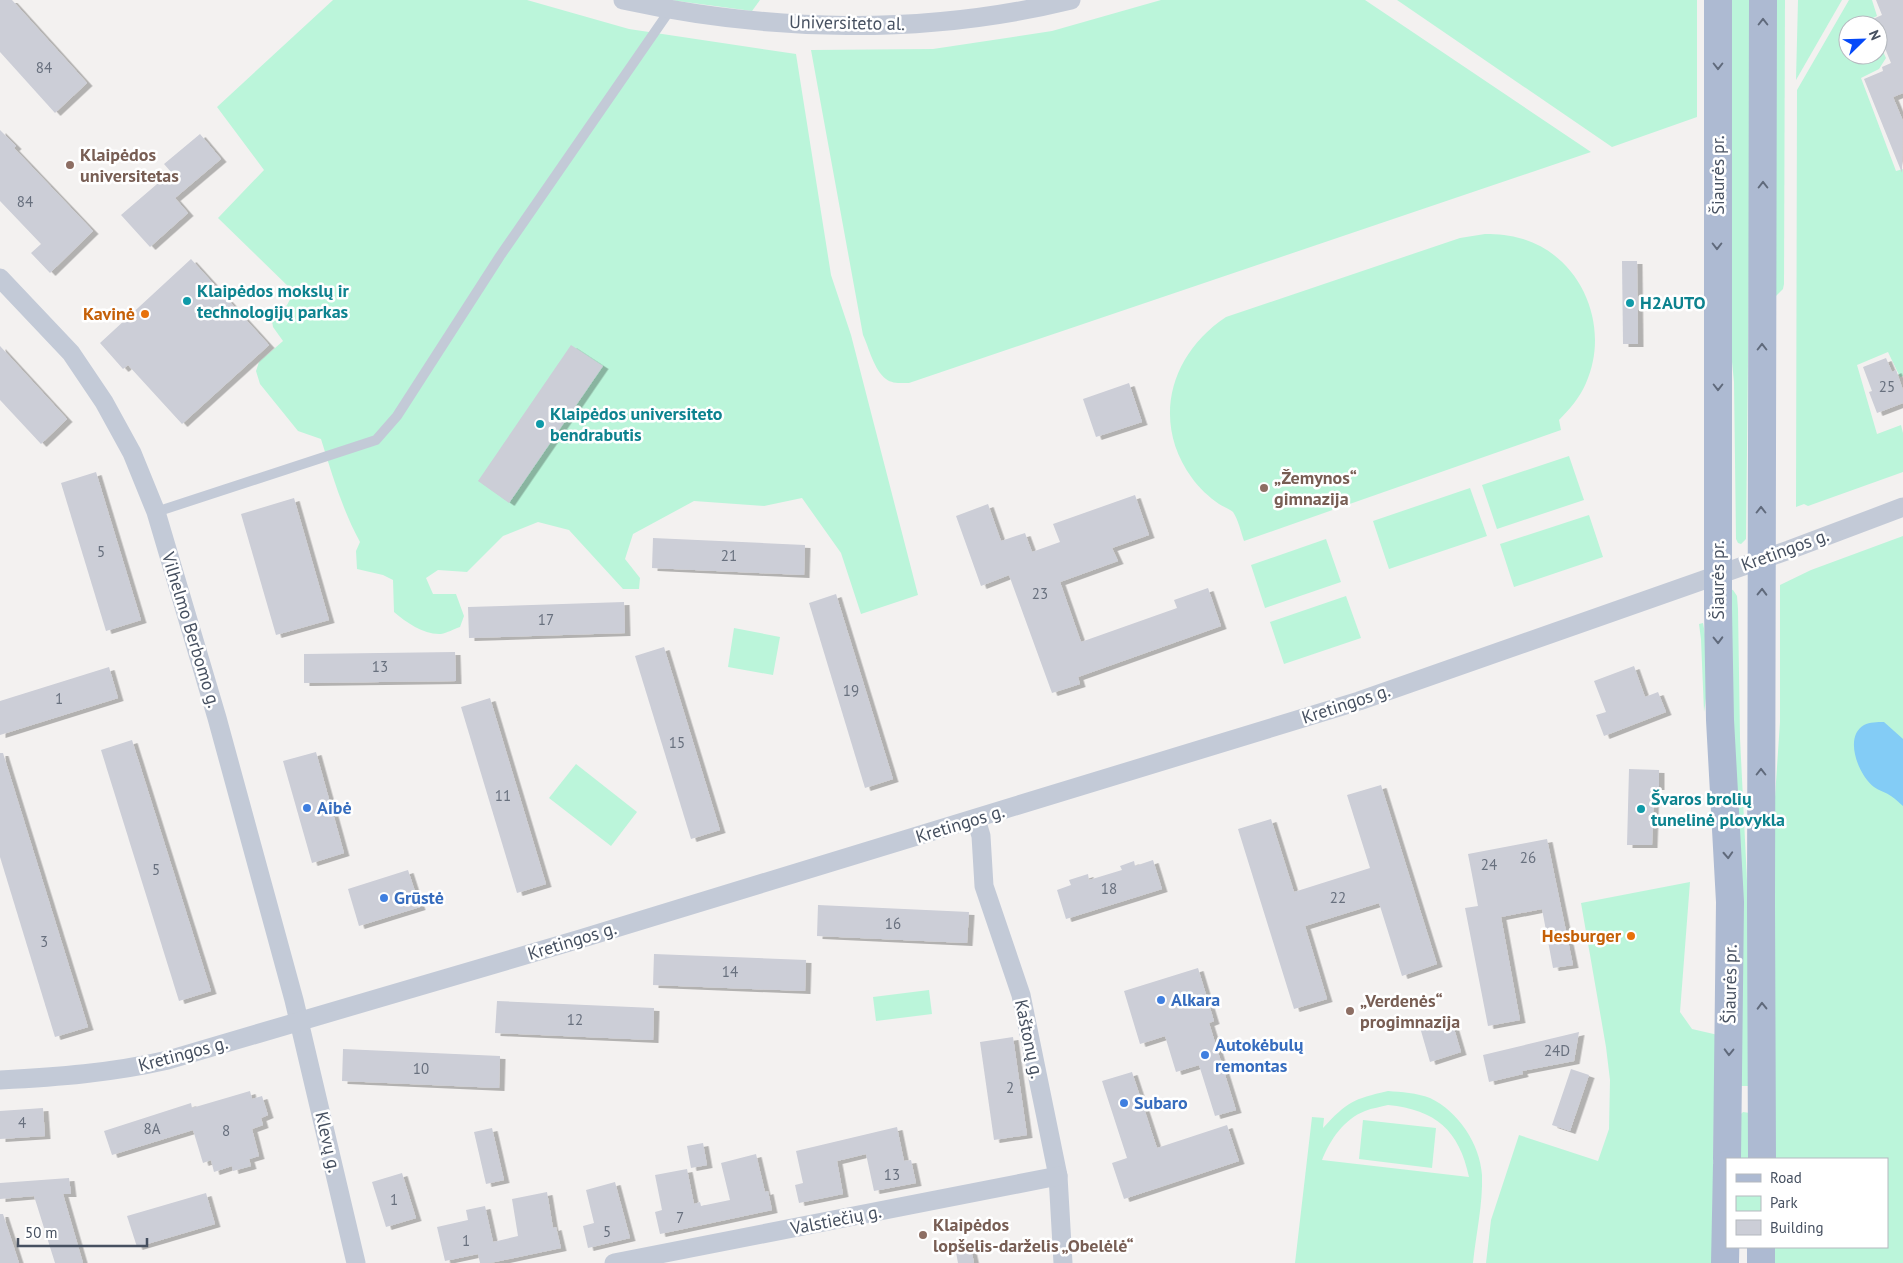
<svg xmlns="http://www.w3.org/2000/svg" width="1903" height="1263" font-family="'PT Sans',sans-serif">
<defs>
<filter id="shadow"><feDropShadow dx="5.5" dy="3" stdDeviation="0" flood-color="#0004"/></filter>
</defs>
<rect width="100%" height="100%" fill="#f3f1f0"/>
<g fill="#bbf5da" fill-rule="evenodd">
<path d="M 333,0 L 527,0 L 629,29 L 796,54 L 831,275 L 851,335 L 918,595 L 861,614 L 841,553 L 802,498 L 764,506 L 694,501 L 633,534 L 625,559 L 640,578 L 639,589 L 623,589 L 569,530 L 538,522 L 503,536 L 467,572 L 438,570 L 426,578 L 433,594 L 456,594 L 464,616 L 460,627 C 454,629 447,633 441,634 C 424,635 407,623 394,612 L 393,580 L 383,575 L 357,569 L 356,551 L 360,542 C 342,509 332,474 321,439 L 298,431 L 260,384 L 256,371 L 259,362 L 283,341 L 273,327 L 272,321 L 287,305 L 294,292 L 218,218 L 264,170 L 217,107 Z"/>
<path d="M 670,0 L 760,0 L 752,11 Z"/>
<path d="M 1161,0 L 1365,0 L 1591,152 L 909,383 C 902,383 892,384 886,379 C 874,370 869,348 863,335 L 811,50 L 933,49 L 1052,31 Z"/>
<path d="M 1397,0 L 1697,0 L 1697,117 L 1612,147 Z"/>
<path d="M 1728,0 L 1752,0 L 1746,539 L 1741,544 L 1738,543 L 1736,539 L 1734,382 L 1727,311 Z"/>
<path d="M 1775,0 L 1785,0 L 1784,284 L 1783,289 L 1774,298 Z"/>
<path d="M 1798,0 L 1842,0 L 1796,80 Z"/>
<path d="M 1849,0 L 1872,0 L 1877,16 L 1869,20 L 1871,25 L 1848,25 L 1848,55 L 1878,55 L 1878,41 L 1886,58 L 1879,69 L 1861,78 L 1896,171 L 1903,169 L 1903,376 L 1900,377 L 1888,352 L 1857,365 L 1877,434 L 1901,425 L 1903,433 L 1903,472 L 1808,506 L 1804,504 L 1796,507 L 1797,90 Z"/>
<path d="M 1485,234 C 1498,234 1510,235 1523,239 C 1582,257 1611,327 1586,383 C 1580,397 1570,409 1559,420 L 1561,430 L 1244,541 C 1241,532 1238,519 1233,512 C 1230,509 1223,507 1219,504 C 1209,497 1199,488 1192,478 C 1151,422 1170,354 1226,317 L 1460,238 Z"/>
<path d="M 1569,456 L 1584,500 L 1497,529 L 1482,485 Z"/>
<path d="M 1470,488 L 1487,536 L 1389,569 L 1373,521 Z"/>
<path d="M 1589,515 L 1603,557 L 1514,587 L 1500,544 Z"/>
<path d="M 1903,536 L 1903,1263 L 1774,1263 L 1774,1247 L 1887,1247 L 1887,1159 L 1774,1159 L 1773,827 L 1780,722 L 1780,585 L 1811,570 Z"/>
<path d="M 1326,539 L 1341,582 L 1265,608 L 1251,565 Z"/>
<path d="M 1729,589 L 1733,590 L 1737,596 L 1738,609 L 1740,738 L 1749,921 L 1753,1086 L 1739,1086 Z"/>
<path d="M 1346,596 L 1361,638 L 1284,664 L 1270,622 Z"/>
<path d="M 1703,623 C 1708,647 1709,688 1704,712 L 1701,639 L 1699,624 Z"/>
<path d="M 734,628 L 780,637 L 773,675 L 728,667 Z"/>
<path d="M 576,764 L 637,812 L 611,846 L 549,798 Z"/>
<path d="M 1690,882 L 1680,1012 L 1692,1029 L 1718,1035 L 1714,1106 L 1712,1263 L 1486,1263 L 1491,1220 L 1519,1135 L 1598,1161 L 1609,1129 L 1610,1080 L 1606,1047 L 1581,903 Z"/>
<path d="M 929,990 L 932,1014 L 876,1021 L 873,997 Z"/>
<path d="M 1388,1091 C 1401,1092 1417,1093 1430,1098 C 1458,1111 1480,1144 1482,1175 C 1483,1204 1476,1234 1473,1263 L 1295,1263 L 1312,1117 L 1324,1118 L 1323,1128 C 1347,1102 1353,1099 1388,1091 ZM 1388,1105 C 1436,1110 1459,1130 1469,1177 L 1322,1160 C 1330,1140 1344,1119 1365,1111 C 1372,1108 1381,1107 1388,1105 Z"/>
<path d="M 1743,1112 L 1750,1113 L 1752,1159 L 1738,1159 L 1739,1116 Z"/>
<path d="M 1363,1120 L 1436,1128 L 1432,1168 L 1359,1159 Z"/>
</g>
<path fill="#83ccf6" d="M 1884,722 L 1903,739 L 1903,806 C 1899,803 1896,799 1891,796 C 1886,792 1879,791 1874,787 C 1859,776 1843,737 1864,725 C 1870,722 1877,722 1884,722 Z"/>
<g fill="#ccced7" filter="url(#shadow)">
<path d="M 0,0 L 12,0 L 87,83 L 55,113 L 0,52 Z"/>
<path d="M 1876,0 L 1903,0 L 1903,93 L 1893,97 L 1903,121 L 1902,173 L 1864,79 L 1883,71 L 1882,67 L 1891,63 L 1878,31 L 1878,25 L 1876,25 L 1873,19 L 1882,15 Z"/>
<path d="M 0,130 L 16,146 L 14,148 L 93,231 L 50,273 L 31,253 L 41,244 L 0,201 Z"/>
<path d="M 200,134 L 221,159 L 175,198 L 188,213 L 150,247 L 121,215 L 171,172 L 164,164 Z"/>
<path d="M 191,259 L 269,345 L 182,424 L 128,365 L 123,369 L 100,343 Z"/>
<path d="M 1622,261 L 1637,261 L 1638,344 L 1623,344 Z"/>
<path d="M 571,345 L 603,366 L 509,503 L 478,481 Z"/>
<path d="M 0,346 L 67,419 L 41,444 L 0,400 Z"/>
<path d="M 1886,358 L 1892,372 L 1896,370 L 1903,390 L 1903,403 L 1877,413 L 1869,392 L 1872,391 L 1863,367 Z"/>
<path d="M 1129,383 L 1142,422 L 1096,437 L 1083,399 Z"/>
<path d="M 96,472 L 141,620 L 106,631 L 61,483 Z"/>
<path d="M 1135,495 L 1149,535 L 1112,548 L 1118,561 L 1060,582 L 1081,642 L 1177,608 L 1174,600 L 1208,588 L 1221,626 L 1078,677 L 1080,684 L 1052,693 L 1009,575 L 981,586 L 956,516 L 988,504 L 1001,541 L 1025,533 L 1032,552 L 1060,542 L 1053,524 Z"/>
<path d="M 294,498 L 329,620 L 276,635 L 241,514 Z"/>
<path d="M 653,538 L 805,545 L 804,575 L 652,568 Z"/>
<path d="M 836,594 L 893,779 L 865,788 L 809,603 Z"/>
<path d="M 624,602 L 625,633 L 469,638 L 468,607 Z"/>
<path d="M 664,647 L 720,830 L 691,839 L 635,656 Z"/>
<path d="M 455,652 L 456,681 L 304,683 L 304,654 Z"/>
<path d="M 1634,666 L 1645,697 L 1658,692 L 1666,712 L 1604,736 L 1596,715 L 1606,712 L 1594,681 Z"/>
<path d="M 109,667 L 118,698 L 0,735 L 0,701 Z"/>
<path d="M 490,698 L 546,884 L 517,893 L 461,707 Z"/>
<path d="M 132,740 L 211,991 L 179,1001 L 101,750 Z"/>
<path d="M 316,752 L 344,853 L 312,863 L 283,761 Z"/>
<path d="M 0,753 L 3,753 L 88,1027 L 55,1037 L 0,857 Z"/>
<path d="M 1629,769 L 1659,770 L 1659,787 L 1654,787 L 1652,845 L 1627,845 Z"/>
<path d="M 1381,785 L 1437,964 L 1402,976 L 1379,903 L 1305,926 L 1327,999 L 1294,1009 L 1238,829 L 1271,819 L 1294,892 L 1370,868 L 1347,795 Z"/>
<path d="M 1547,839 L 1573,965 L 1553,968 L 1542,909 L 1501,917 L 1520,1020 L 1488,1026 L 1465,908 L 1478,906 L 1468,854 Z"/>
<path d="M 1153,860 L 1162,889 L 1066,919 L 1057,890 L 1071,885 L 1069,880 L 1088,874 L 1089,880 L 1122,870 L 1120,866 L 1134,861 L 1135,866 Z"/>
<path d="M 408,870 L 420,907 L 359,926 L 348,889 Z"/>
<path d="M 818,905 L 969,912 L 967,943 L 817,936 Z"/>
<path d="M 654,954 L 806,960 L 805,991 L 653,985 Z"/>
<path d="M 1198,968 L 1214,1021 L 1209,1023 L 1236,1110 L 1215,1116 L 1199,1065 L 1176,1072 L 1165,1036 L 1140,1044 L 1124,991 Z"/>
<path d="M 497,1001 L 654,1008 L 653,1040 L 495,1033 Z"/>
<path d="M 1450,1015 L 1461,1052 L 1430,1062 L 1419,1024 Z"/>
<path d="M 1579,1032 L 1574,1061 L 1522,1071 L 1523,1074 L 1489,1082 L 1483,1055 Z"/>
<path d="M 1013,1037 L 1027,1135 L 994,1140 L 980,1042 Z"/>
<path d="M 343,1049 L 500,1056 L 499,1088 L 342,1081 Z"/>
<path d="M 1571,1069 L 1589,1075 L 1570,1131 L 1552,1125 Z"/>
<path d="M 1132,1072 L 1157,1148 L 1227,1125 L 1239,1161 L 1124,1199 L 1112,1163 L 1127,1158 L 1102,1081 Z"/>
<path d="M 250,1091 L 252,1099 L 262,1096 L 268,1115 L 261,1118 L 263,1125 L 252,1129 L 259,1156 L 249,1159 L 251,1166 L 233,1171 L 232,1166 L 214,1172 L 211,1160 L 203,1163 L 193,1130 L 112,1155 L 104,1131 L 191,1103 L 192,1108 Z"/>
<path d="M 43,1108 L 45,1136 L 0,1139 L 0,1111 Z"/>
<path d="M 897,1127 L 904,1161 L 911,1160 L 916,1183 L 874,1191 L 866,1154 L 837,1161 L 843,1194 L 799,1203 L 795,1185 L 803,1183 L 796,1151 Z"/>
<path d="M 492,1128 L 504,1180 L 486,1184 L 474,1132 Z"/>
<path d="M 703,1143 L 707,1165 L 691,1168 L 687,1146 Z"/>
<path d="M 756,1154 L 765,1192 L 768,1191 L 772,1210 L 660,1234 L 655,1212 L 662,1210 L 655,1175 L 687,1169 L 694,1204 L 700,1202 L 701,1206 L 730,1200 L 721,1163 Z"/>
<path d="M 402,1173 L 416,1218 L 386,1227 L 372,1182 Z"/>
<path d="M 69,1178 L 71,1194 L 63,1194 L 83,1263 L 55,1263 L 34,1196 L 0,1199 L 0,1183 Z"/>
<path d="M 615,1182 L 630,1238 L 588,1248 L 583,1226 L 594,1223 L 586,1190 Z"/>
<path d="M 547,1192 L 553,1228 L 556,1227 L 561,1248 L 490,1263 L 480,1263 L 478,1254 L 445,1261 L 437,1227 L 468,1220 L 466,1210 L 485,1206 L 493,1242 L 518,1236 L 512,1199 Z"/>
<path d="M 206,1193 L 215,1224 L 137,1247 L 127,1216 Z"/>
<path d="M 0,1214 L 3,1214 L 19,1263 L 0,1263 Z"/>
<path d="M 970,1244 L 974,1263 L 958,1263 L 955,1247 Z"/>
</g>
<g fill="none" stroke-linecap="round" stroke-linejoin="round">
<path stroke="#c3cad7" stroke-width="10" d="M 156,512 L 376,440 L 397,416 L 500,256 L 670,10"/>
<g stroke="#c3cad7" stroke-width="19">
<path d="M 623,0 C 770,32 924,36 1071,0"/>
<path d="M 0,278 L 71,353 L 104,402 L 132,453 L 156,512 L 217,718 L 294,1000 L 356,1263"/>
<path d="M 976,819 L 981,836 L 984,886 L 1021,995 L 1058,1176 L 1063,1263"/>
<path d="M 0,1080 C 58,1077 111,1073 168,1060 L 580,939 L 1359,701 L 1789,550 L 1903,507"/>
<path d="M 614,1263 L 1058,1176"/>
</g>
<g stroke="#adbad2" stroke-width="28">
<path d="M 1718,0 L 1718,609 L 1720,720 L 1730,902 L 1727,1159"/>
<path d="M 1762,1159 L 1761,904 L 1763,0"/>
<path d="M 1725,1263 L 1727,1165"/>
<path d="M 1761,1263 L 1761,1247"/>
</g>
</g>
<defs><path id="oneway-chevron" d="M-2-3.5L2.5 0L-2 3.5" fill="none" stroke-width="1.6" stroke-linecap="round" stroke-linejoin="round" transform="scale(1.25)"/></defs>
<g stroke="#606a7c">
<use href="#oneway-chevron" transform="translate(1763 22) rotate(-90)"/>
<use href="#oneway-chevron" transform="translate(1718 66) rotate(90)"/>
<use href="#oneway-chevron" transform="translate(1763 185) rotate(-90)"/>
<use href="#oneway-chevron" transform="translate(1717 246) rotate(90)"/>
<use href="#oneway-chevron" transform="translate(1762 347) rotate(-90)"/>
<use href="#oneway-chevron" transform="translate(1718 387) rotate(90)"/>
<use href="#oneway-chevron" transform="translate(1761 510) rotate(-90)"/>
<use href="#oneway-chevron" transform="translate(1762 592) rotate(-89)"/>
<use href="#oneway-chevron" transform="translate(1718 640) rotate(89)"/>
<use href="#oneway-chevron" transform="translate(1761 772) rotate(-90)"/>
<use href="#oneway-chevron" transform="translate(1728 855) rotate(87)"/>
<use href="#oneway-chevron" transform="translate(1762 1006) rotate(-91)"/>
<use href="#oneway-chevron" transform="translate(1729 1052) rotate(91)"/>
</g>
<g fill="#8d6e63" stroke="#fff" stroke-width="2">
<circle cx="70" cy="165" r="5"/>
<circle cx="1264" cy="488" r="5"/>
<circle cx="1350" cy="1011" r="5"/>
<circle cx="923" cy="1235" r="5"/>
</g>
<g fill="#0f9aa8" stroke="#fff" stroke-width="2">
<circle cx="187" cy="301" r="5"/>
<circle cx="1630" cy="303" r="5"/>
<circle cx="540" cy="424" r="5"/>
<circle cx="1641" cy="809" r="5"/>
</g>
<g fill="#e8710a" stroke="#fff" stroke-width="2">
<circle cx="145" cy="314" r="5"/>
<circle cx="1631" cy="936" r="5"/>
</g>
<g fill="#3f7fe0" stroke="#fff" stroke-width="2">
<circle cx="307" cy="808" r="5"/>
<circle cx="384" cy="898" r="5"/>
<circle cx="1161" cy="1000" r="5"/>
<circle cx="1205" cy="1055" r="5"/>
<circle cx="1124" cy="1103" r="5"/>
</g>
<g text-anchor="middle" stroke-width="5" stroke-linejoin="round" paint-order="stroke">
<g font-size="15" fill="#68707e">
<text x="44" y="73">84</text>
<text x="25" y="207">84</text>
<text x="1887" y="392">25</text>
<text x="101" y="557">5</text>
<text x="729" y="561">21</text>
<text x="1040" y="599">23</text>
<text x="546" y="625">17</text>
<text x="380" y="672">13</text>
<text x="851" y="696">19</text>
<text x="59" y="704">1</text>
<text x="677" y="748">15</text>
<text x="503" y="801">11</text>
<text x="1528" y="863">26</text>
<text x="1489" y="870">24</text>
<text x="156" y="875">5</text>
<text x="1109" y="894">18</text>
<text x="1338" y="903">22</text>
<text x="893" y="929">16</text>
<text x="44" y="947">3</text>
<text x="730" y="977">14</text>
<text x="575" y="1025">12</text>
<text x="1557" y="1056">24D</text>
<text x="421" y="1074">10</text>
<text x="1010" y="1093">2</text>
<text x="22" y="1128">4</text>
<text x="152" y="1134">8A</text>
<text x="226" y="1136">8</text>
<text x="892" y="1180">13</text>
<text x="394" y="1205">1</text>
<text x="680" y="1223">7</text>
<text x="607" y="1237">5</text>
<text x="466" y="1246">1</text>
</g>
<g font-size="18" fill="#465060" stroke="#fff">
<text transform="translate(847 23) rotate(1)" y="6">Universiteto al.</text>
<text transform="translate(1718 175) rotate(-90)" y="6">Šiaurės pr.</text>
<text transform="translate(1785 550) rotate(-20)" y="6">Kretingos g.</text>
<text transform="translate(1718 580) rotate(-90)" y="6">Šiaurės pr.</text>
<text transform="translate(191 630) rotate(73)" y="6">Vilhelmo Berbomo g.</text>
<text transform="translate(1346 704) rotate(-18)" y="6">Kretingos g.</text>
<text transform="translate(960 824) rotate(-17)" y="6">Kretingos g.</text>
<text transform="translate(572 941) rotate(-17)" y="6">Kretingos g.</text>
<text transform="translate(1730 984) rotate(-89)" y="6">Šiaurės pr.</text>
<text transform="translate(1029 1039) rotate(78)" y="6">Kaštonų g.</text>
<text transform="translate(183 1054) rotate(-15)" y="6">Kretingos g.</text>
<text transform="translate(328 1142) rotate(77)" y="6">Klevų g.</text>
<text transform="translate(836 1220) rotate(-11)" y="6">Valstiečių g.</text>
</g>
<g font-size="18" font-weight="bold" fill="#785e54" stroke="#fff" text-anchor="start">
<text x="80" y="161">Klaipėdos<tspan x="80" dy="21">universitetas</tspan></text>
<text x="1274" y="484">„Žemynos“<tspan x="1274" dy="21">gimnazija</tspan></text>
<text x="1360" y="1007">„Verdenės“<tspan x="1360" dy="21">progimnazija</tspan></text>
<text x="933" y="1231">Klaipėdos<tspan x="933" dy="21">lopšelis-darželis „Obelėlė“</tspan></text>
</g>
<g font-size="18" font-weight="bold" fill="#0d838f" stroke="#fff" text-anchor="start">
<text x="197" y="297">Klaipėdos mokslų ir<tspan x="197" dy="21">technologijų parkas</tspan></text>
<text x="1640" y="309">H2AUTO</text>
<text x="550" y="420">Klaipėdos universiteto<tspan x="550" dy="21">bendrabutis</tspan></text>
<text x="1651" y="805">Švaros brolių<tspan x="1651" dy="21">tunelinė plovykla</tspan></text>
</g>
<g font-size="18" font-weight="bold" fill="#c56008" stroke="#fff" text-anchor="end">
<text x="135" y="320">Kavinė</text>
<text x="1621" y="942">Hesburger</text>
</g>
<g font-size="18" font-weight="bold" fill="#366cbe" stroke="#fff" text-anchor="start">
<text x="317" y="814">Aibė</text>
<text x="394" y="904">Grūstė</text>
<text x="1171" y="1006">Alkara</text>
<text x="1215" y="1051">Autokėbulų<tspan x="1215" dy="21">remontas</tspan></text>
<text x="1134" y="1109">Subaro</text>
</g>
</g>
<rect x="1726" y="1158" width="162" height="90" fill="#ffffff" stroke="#b5b9bf"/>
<rect x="1736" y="1174" width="25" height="8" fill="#adbad2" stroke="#b5b9bf"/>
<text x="1770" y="1183" font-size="15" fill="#465060">Road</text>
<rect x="1736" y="1196" width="25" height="15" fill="#bbf5da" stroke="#b5b9bf"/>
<text x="1770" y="1208" font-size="15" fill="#465060">Park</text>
<rect x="1736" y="1220" width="25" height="15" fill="#ccced7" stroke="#b5b9bf"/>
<text x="1770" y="1233" font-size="15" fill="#465060">Building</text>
<g transform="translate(1863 40) rotate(67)"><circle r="24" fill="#ffffff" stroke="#b5b9bf"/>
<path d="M0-4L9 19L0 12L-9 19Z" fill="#0549f9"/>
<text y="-8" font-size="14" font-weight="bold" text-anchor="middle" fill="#465060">N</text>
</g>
<path d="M18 1238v8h129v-8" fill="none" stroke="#465060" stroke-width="2.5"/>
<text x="25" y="1238" font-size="15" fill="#465060" stroke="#ffffff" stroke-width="4" paint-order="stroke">50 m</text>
</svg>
